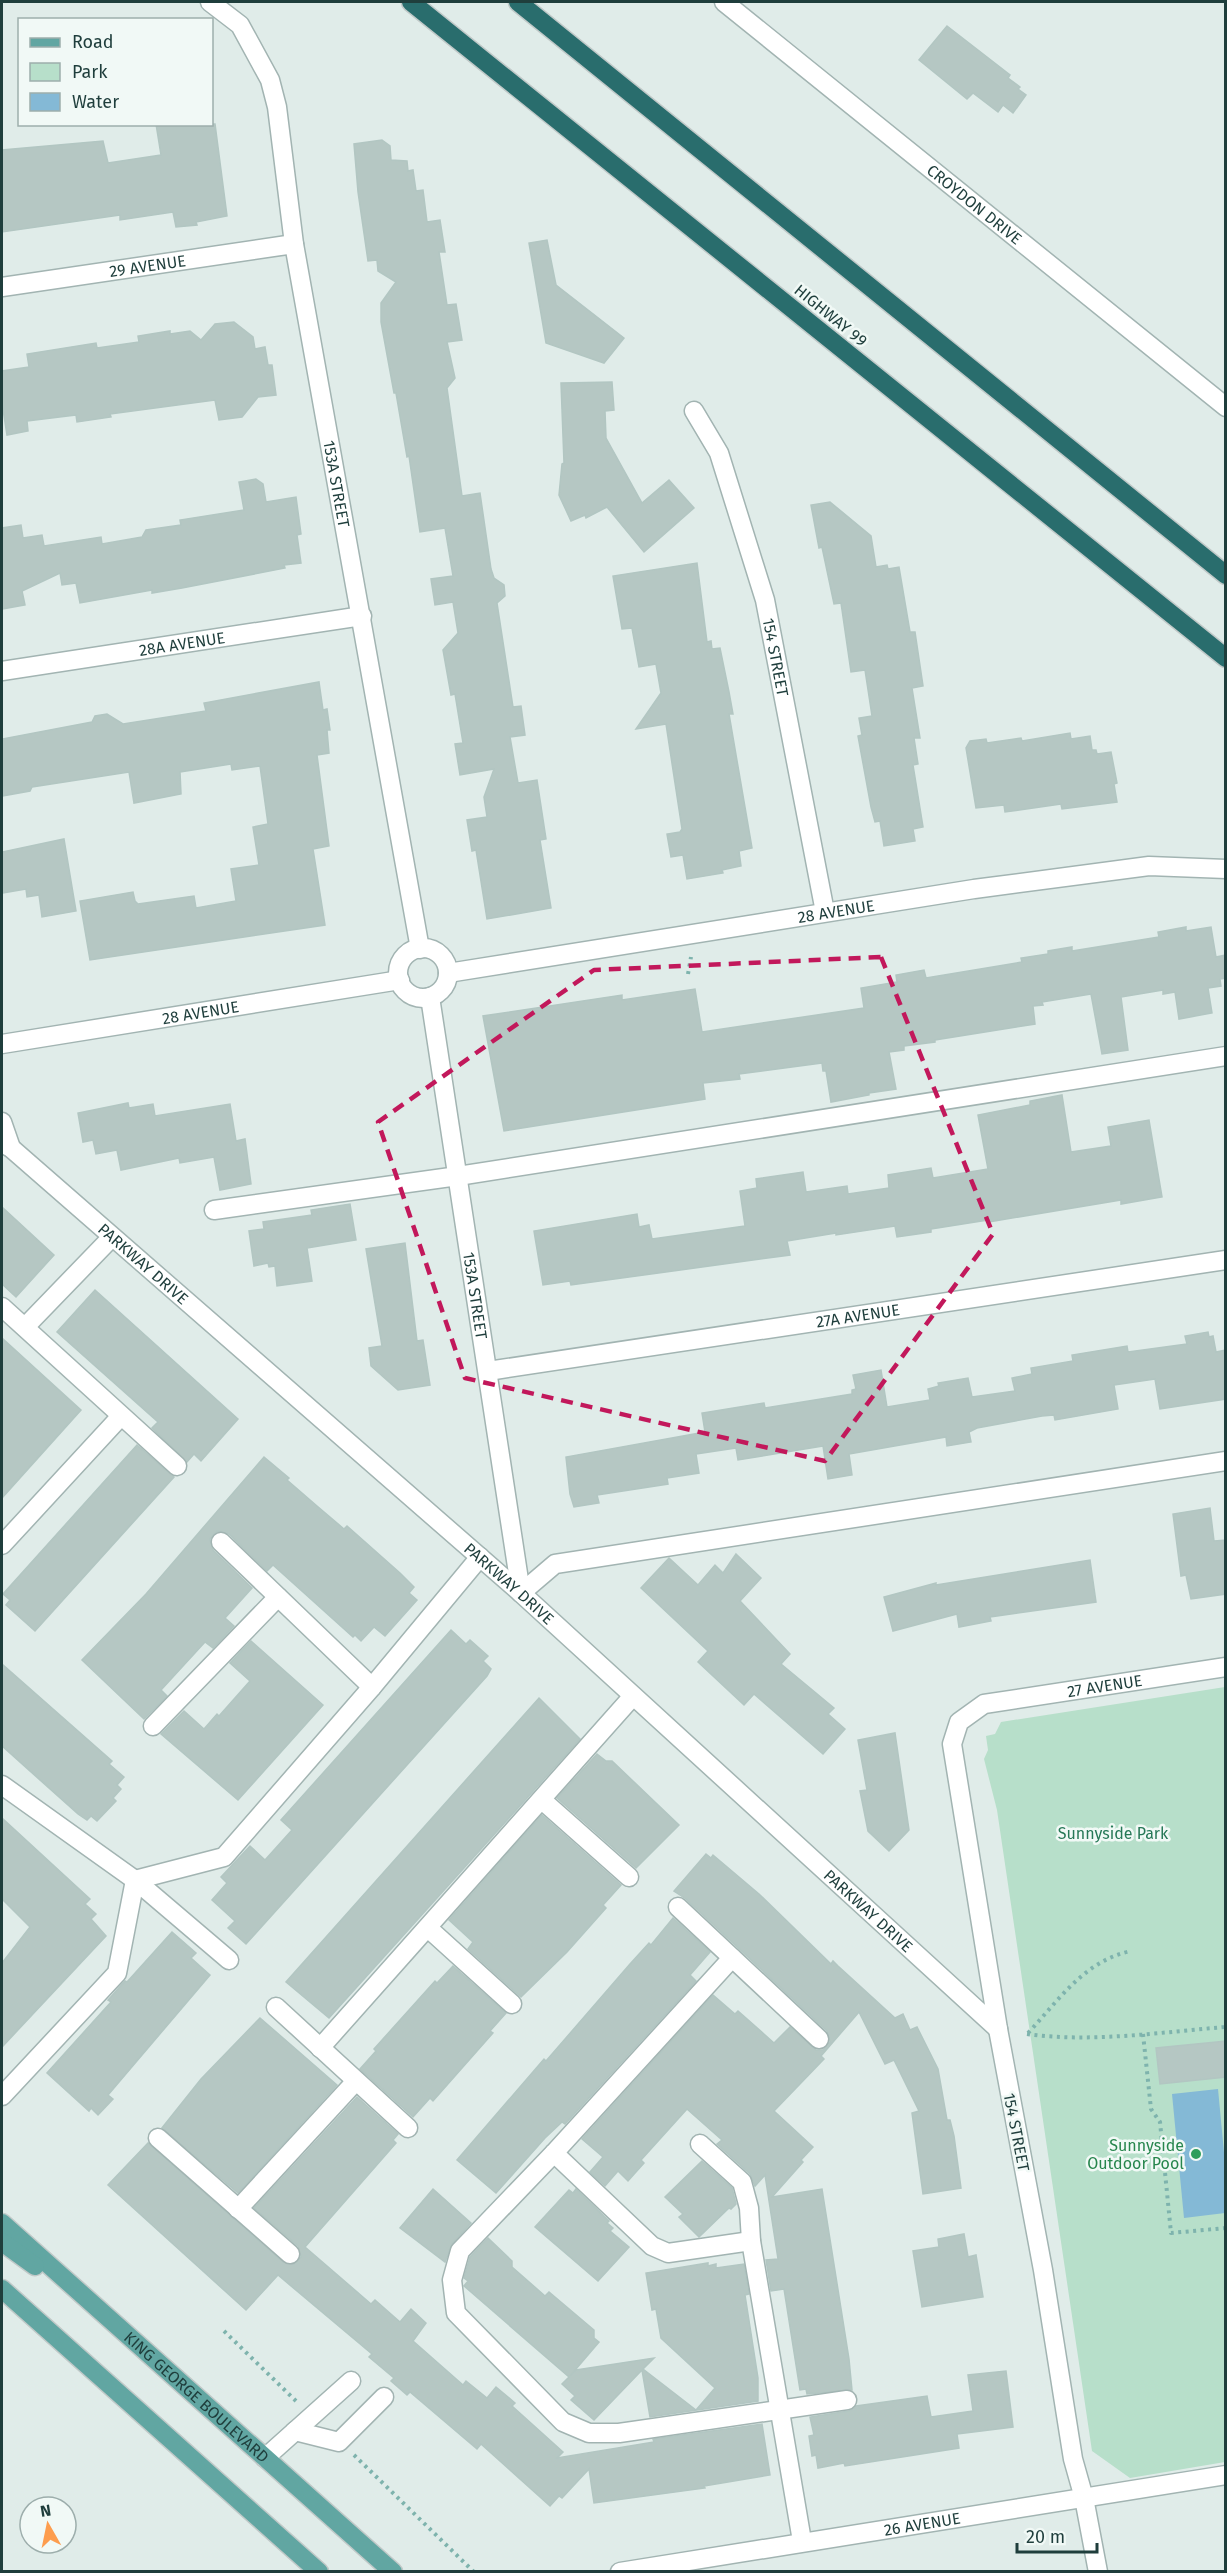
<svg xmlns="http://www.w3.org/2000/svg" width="1227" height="2573" font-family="'Fira Sans',sans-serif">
<rect width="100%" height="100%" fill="#e0ece9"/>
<path fill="#b7dfca" d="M 1225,1687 L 1225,2462 L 1130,2478 L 1092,2451 L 997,1810 L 984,1759 L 988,1750 L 986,1736 L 995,1734 L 1001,1722 Z"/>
<path fill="#84b9d6" d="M 1218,2089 L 1225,2163 L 1225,2213 L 1184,2218 L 1172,2094 Z"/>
<g fill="#b5c7c3" stroke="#b2c6c2" stroke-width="1.5">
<path d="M 947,26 L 1010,75 L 1008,78 L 1020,87 L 1018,89 L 1026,95 L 1013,113 L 1003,105 L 998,112 L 973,93 L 967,99 L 919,60 Z"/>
<path d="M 156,124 L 215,124 L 227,216 L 196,222 L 197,225 L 176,227 L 173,212 L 120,220 L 120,215 L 2,232 L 2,150 L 103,141 L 108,163 L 161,155 Z"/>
<path d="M 382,140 L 390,146 L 391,160 L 407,161 L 408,171 L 413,170 L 416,191 L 423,190 L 427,222 L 440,220 L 445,252 L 439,252 L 447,305 L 456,304 L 462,340 L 447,342 L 455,378 L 447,388 L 462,496 L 480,493 L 491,569 L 494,578 L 504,585 L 505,596 L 497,603 L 513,707 L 521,706 L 525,735 L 510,737 L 518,783 L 537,780 L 546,839 L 540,840 L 551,908 L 487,919 L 476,850 L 472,851 L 467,820 L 487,817 L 484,797 L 494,769 L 460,775 L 455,744 L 463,743 L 455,694 L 451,695 L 443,650 L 458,633 L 453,602 L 435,605 L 431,579 L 453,576 L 445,528 L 420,532 L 409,456 L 407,457 L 396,393 L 394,393 L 381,322 L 381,303 L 396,282 L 378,271 L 377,260 L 368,261 L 358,192 L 354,144 Z"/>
<path d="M 547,240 L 556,285 L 624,338 L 604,363 L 546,343 L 529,243 Z"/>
<path d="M 234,322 L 253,337 L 255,349 L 265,347 L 268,365 L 272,365 L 276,395 L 258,397 L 242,417 L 219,420 L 215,400 L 110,414 L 111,417 L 77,422 L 76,415 L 27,421 L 28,431 L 7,435 L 2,403 L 2,371 L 29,367 L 27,354 L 96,343 L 97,348 L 139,342 L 138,336 L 170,331 L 170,334 L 190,331 L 201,340 L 215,324 Z"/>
<path d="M 612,382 L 614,410 L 605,411 L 606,438 L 642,503 L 669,480 L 694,508 L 644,552 L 607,507 L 586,518 L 585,515 L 571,521 L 559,495 L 562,464 L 564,463 L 561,383 Z"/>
<path d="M 256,479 L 263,484 L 266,502 L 296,497 L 301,534 L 297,535 L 301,563 L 284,565 L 285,568 L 182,588 L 152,593 L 152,590 L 80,603 L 76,583 L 62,585 L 60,573 L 22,591 L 25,605 L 2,609 L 2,528 L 21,525 L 23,538 L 42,535 L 44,546 L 101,537 L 102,544 L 142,537 L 146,530 L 181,525 L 180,520 L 244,510 L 239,482 Z"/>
<path d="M 830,502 L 871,536 L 876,567 L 887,565 L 888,569 L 899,567 L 910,632 L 915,632 L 923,686 L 912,688 L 920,738 L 914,738 L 918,764 L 913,765 L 923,827 L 913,829 L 915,841 L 884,846 L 880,821 L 875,822 L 871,807 L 858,736 L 862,735 L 859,718 L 872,716 L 865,670 L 851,672 L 841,603 L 834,604 L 822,547 L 819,548 L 811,505 Z"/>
<path d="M 697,563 L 707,642 L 711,641 L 712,649 L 720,648 L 729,692 L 733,714 L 729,714 L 752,848 L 739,851 L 741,866 L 722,870 L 723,873 L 687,879 L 683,855 L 671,857 L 667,834 L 680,832 L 682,829 L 666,724 L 636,729 L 661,693 L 656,664 L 639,667 L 632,628 L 622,629 L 613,576 Z"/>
<path d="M 319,682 L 323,710 L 327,709 L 330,730 L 327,730 L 329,753 L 317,755 L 329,846 L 313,849 L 325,925 L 90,960 L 80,901 L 133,892 L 135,901 L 138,904 L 194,896 L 196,908 L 236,901 L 231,869 L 259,865 L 253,827 L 268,824 L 260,766 L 232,770 L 231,764 L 180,772 L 181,794 L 134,803 L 129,772 L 32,787 L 30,791 L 2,796 L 2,739 L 92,722 L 95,716 L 107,714 L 123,724 L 206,711 L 204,703 Z"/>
<path d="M 1070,733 L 1071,739 L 1090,736 L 1092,750 L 1096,750 L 1097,754 L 1111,752 L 1117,783 L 1114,784 L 1117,802 L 1062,809 L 1061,804 L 1005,812 L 1004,805 L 976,808 L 966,748 L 970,741 L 986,739 L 987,743 L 1021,738 L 1022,741 Z"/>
<path d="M 64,839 L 76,911 L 42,917 L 39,895 L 27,897 L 26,889 L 2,893 L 2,852 Z"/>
<path d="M 1186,927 L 1186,931 L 1211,927 L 1216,957 L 1226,955 L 1226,978 L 1220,979 L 1221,986 L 1208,988 L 1212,1013 L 1179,1019 L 1175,992 L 1163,994 L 1163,990 L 1121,997 L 1128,1050 L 1102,1054 L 1091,994 L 1042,1002 L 1043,1005 L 1033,1006 L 1035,1024 L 935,1040 L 935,1042 L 904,1046 L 904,1050 L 889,1052 L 896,1089 L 869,1093 L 869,1095 L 831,1102 L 826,1071 L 823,1071 L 822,1063 L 739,1074 L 740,1079 L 703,1083 L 705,1099 L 504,1131 L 483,1016 L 622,995 L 622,1000 L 695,989 L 702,1032 L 864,1008 L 861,988 L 897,982 L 896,975 L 924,970 L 926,978 L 1022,962 L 1021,958 L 1048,954 L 1048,951 L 1072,947 L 1072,951 L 1159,937 L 1158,932 Z"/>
<path d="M 1062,1095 L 1071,1152 L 1111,1146 L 1108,1127 L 1149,1120 L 1162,1197 L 1121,1204 L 1121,1200 L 988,1222 L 988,1220 L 931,1229 L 931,1232 L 897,1237 L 895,1226 L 836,1235 L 836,1233 L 787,1241 L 790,1255 L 571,1285 L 570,1281 L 543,1285 L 534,1231 L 637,1214 L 639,1227 L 649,1225 L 652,1239 L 745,1226 L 740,1191 L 757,1188 L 756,1179 L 803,1172 L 806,1192 L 847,1186 L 848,1194 L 889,1188 L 888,1175 L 931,1168 L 933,1178 L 988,1169 L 978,1115 L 1030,1105 L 1030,1101 Z"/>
<path d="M 128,1103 L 129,1108 L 153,1104 L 155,1116 L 230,1104 L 236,1141 L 245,1139 L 251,1184 L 220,1190 L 214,1157 L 180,1163 L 179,1158 L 121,1170 L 117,1150 L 96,1154 L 93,1140 L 83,1142 L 78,1113 Z"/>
<path d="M 350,1204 L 356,1240 L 307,1248 L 312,1281 L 277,1286 L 275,1266 L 269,1267 L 268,1263 L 254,1266 L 249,1231 L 264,1229 L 263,1222 L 312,1215 L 311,1210 Z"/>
<path d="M 2,1207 L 54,1255 L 16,1297 L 2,1284 Z"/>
<path d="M 405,1243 L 417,1341 L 423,1340 L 430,1385 L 398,1390 L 371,1366 L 369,1348 L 382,1346 L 366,1249 Z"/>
<path d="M 95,1290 L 238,1419 L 201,1461 L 194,1454 L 187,1462 L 152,1428 L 158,1422 L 57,1332 Z"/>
<path d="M 1208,1332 L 1209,1337 L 1213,1336 L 1216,1352 L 1226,1350 L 1226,1399 L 1160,1409 L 1155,1379 L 1114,1385 L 1118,1409 L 1055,1420 L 1054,1415 L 1042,1416 L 977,1428 L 969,1432 L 971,1442 L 947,1446 L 946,1437 L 849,1454 L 852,1475 L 828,1479 L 823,1446 L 738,1460 L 736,1448 L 696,1454 L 699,1473 L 667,1478 L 668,1484 L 597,1495 L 599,1503 L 574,1507 L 570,1494 L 566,1457 L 705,1432 L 702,1413 L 764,1403 L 765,1408 L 852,1394 L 852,1390 L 856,1389 L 853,1375 L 881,1370 L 887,1407 L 930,1400 L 928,1389 L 939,1386 L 938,1383 L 968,1378 L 972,1397 L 1015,1391 L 1012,1378 L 1032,1374 L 1031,1368 L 1073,1361 L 1072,1355 L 1127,1346 L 1128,1352 L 1187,1344 L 1185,1336 Z"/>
<path d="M 2,1338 L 81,1410 L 2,1498 Z"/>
<path d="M 137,1445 L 174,1477 L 35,1631 L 6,1605 L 10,1600 L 3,1594 Z"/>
<path d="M 264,1457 L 289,1478 L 287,1480 L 317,1506 L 344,1529 L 347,1526 L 400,1573 L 414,1587 L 409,1593 L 417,1600 L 385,1636 L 374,1627 L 361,1641 L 355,1635 L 353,1637 L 273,1565 L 267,1571 L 229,1534 L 217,1531 L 210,1539 L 213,1550 L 252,1588 L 225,1618 L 234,1626 L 213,1648 L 205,1642 L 161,1690 L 167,1696 L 144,1719 L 82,1660 L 146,1594 Z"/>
<path d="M 1210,1508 L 1214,1541 L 1226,1540 L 1226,1594 L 1191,1599 L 1186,1575 L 1181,1576 L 1173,1514 Z"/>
<path d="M 736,1554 L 761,1578 L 740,1601 L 790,1654 L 781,1664 L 834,1708 L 828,1714 L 845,1729 L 823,1754 L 754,1694 L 744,1705 L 698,1662 L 708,1651 L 641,1588 L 669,1558 L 698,1585 L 715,1565 L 723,1573 Z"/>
<path d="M 1090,1560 L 1096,1602 L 990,1617 L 991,1621 L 959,1627 L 957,1614 L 893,1631 L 884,1597 L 936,1583 L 936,1585 Z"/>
<path d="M 451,1630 L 466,1644 L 470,1640 L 488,1656 L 483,1661 L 491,1669 L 487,1676 L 246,1944 L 228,1928 L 235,1921 L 212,1900 L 227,1883 L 221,1877 L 250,1846 L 265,1860 L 292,1830 L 281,1820 Z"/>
<path d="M 251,1641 L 323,1705 L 238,1800 L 161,1734 L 184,1711 L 204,1729 L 217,1714 L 219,1716 L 250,1681 L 230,1663 Z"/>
<path d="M 2,1664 L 112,1761 L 109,1764 L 124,1777 L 117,1785 L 121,1789 L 113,1798 L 116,1801 L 97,1821 L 91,1816 L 87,1820 L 78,1814 L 2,1746 Z"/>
<path d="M 539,1698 L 580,1739 L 329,2018 L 286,1982 Z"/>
<path d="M 895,1733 L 909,1830 L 889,1851 L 868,1831 L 860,1791 L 867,1790 L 858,1740 Z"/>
<path d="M 597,1754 L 606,1761 L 612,1761 L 679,1825 L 636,1868 L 557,1798 Z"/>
<path d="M 542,1815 L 621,1885 L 603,1905 L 606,1908 L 567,1952 L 521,1997 L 468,1949 L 473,1942 L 449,1920 Z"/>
<path d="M 2,1818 L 90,1899 L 85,1904 L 96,1914 L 91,1919 L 106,1936 L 2,2047 L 2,1963 L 30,1927 L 2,1899 Z"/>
<path d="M 706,1854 L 711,1858 L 713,1855 L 759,1894 L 831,1964 L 833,1961 L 838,1966 L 895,2018 L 903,2014 L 910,2030 L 917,2027 L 938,2069 L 947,2120 L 950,2120 L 954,2136 L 961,2188 L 923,2194 L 912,2113 L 919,2111 L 894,2060 L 885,2064 L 859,2012 L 821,2056 L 824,2059 L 774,2111 L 813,2147 L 801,2160 L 803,2162 L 772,2197 L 822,2189 L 849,2359 L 852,2390 L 807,2394 L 806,2389 L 800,2390 L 784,2289 L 771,2291 L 766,2260 L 778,2259 L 765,2175 L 755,2186 L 750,2174 L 717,2144 L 722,2140 L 687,2109 L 641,2160 L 644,2163 L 628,2181 L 618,2171 L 605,2186 L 590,2172 L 603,2157 L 582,2139 L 713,1995 L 735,2014 L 738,2011 L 774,2043 L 790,2027 L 816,2050 L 823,2050 L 830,2042 L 827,2031 L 686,1899 L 674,1891 Z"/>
<path d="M 673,1918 L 710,1952 L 690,1975 L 696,1981 L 565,2124 L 562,2122 L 545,2138 L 496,2193 L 457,2160 L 544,2059 L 546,2061 L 630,1964 L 649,1943 L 651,1945 Z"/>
<path d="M 172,1932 L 196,1953 L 191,1958 L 210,1975 L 108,2095 L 113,2099 L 98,2115 L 91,2108 L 89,2111 L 47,2073 L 111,2002 L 108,2000 L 125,1981 L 127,1982 Z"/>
<path d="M 453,1966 L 506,2013 L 490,2031 L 493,2033 L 433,2101 L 430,2098 L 413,2117 L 360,2069 L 376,2051 L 374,2049 L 435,1981 L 437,1983 Z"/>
<path d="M 260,2018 L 337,2085 L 238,2193 L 162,2128 L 201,2079 Z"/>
<path d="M 1226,2041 L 1226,2077 L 1160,2084 L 1156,2048 Z"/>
<path d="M 357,2097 L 398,2134 L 393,2140 L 396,2143 L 305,2247 L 371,2304 L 375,2300 L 400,2322 L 411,2309 L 426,2323 L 413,2341 L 463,2385 L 466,2381 L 487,2398 L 496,2387 L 515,2403 L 512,2406 L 563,2452 L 557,2458 L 654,2442 L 653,2439 L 762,2424 L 770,2475 L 704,2486 L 705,2488 L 594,2503 L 589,2469 L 562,2498 L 559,2496 L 550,2506 L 481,2444 L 477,2449 L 410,2392 L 407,2395 L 391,2381 L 394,2378 L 369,2357 L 372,2354 L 278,2275 L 246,2310 L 108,2185 L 148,2143 L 283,2262 L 294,2264 L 301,2257 L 298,2246 L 254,2208 Z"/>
<path d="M 702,2161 L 732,2188 L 736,2204 L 731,2209 L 729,2208 L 699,2237 L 679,2217 L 683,2214 L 665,2197 Z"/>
<path d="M 433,2189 L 471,2223 L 452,2244 L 445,2262 L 400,2228 Z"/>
<path d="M 576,2189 L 609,2221 L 607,2223 L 613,2228 L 610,2231 L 629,2247 L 598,2281 L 535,2227 L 569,2190 L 573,2193 Z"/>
<path d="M 964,2234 L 968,2257 L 976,2255 L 983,2297 L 922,2307 L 913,2251 L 939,2247 L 938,2239 Z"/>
<path d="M 488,2238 L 512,2261 L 512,2267 L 545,2296 L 549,2292 L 594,2330 L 594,2338 L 599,2342 L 570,2376 L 576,2370 L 654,2358 L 643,2369 L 696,2410 L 715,2388 L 661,2338 L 656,2309 L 652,2310 L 646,2273 L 708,2263 L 708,2266 L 716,2264 L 716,2268 L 744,2264 L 749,2294 L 745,2295 L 758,2378 L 758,2401 L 650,2417 L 642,2370 L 594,2420 L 571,2400 L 575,2396 L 562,2384 L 569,2377 L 464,2286 L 468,2281 L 464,2278 L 470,2257 Z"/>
<path d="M 1006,2371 L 1013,2427 L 957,2434 L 959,2448 L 845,2466 L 844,2463 L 818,2468 L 816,2455 L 812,2456 L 809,2436 L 814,2435 L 810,2417 L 849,2411 L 856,2406 L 927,2396 L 931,2417 L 973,2411 L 968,2375 Z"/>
</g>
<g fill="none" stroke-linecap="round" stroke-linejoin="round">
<g stroke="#a2b4b2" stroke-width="21">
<g id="minor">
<path id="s1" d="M 210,2 L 240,25 L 270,80 L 277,107 L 294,244 L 420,949"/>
<path id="s2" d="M 724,2 L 1226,407"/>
<path id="s3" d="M 2,287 L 294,244"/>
<path id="s4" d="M 694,411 L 719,453 L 765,600 L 825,912"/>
<path id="s5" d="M 2,671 L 362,616"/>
<circle cx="423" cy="973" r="25"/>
<path id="s6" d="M 448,973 L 974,889 L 1149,866 L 1226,869"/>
<path id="s7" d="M 430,997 L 521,1593"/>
<path id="s8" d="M 2,1044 L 400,980"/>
<path d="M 2,1122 L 11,1148"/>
<path id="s9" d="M 2,1143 L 11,1148 L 521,1593 L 998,2029"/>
<path d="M 214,1210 L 458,1176 L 1226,1056"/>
<path d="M 2,1307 L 177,1466"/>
<path d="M 25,1327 L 112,1237"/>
<path id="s10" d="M 488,1371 L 1226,1260"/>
<path d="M 221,1542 L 372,1687"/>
<path d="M 2,1545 L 121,1416"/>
<path d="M 521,1593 L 555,1564 L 1226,1461"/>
<path d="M 153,1726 L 278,1597"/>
<path d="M 2,1785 L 135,1880 L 229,1960"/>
<path d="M 542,1800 L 629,1877"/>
<path d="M 678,1907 L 819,2039"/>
<path d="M 428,1928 L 512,2004"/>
<path d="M 732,1958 L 554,2153 L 460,2251 L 452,2280 L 456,2313 L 563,2422 L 589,2433 L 619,2433 L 847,2400"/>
<path d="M 276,2007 L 408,2128"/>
<path d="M 320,2048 L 633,1696"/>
<path d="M 2,2096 L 117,1973 L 135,1880 L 224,1857 L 372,1687 L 480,1557"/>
<path d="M 158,2138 L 290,2254"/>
<path d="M 700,2144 L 742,2182 L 749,2208 L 751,2241 L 802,2541"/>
<path d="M 554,2153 L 652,2246 L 668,2253 L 751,2241"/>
<path d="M 238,2209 L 356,2081"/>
<path d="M 295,2431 L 339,2442 L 384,2397"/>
<path d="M 265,2458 L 351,2381"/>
<path id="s11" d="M 620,2572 L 1226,2475"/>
<path id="s12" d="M 1098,2572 L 1084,2498 L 1073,2459 L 1043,2270 L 998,2029 L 952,1744 L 959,1722 L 984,1704 L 1226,1667"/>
</g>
</g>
<g stroke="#c0c9c8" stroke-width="21">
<g id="major">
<path id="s13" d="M 2,2223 L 393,2572"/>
<path d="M 2,2242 L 35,2266"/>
<path d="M 2,2289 L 319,2572"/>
</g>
</g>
<g stroke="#c0c9c8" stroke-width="21">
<g id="highway">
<path d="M 411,2 L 1226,658"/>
<path d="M 518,2 L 1226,575"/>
</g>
</g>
<g stroke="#7eb3ad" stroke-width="4" stroke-dasharray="3 4.5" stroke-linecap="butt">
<path d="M 688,974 L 691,957"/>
<path d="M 1028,2033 C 1059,2000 1084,1961 1131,1951"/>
<path d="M 1027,2034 C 1092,2043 1161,2032 1226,2027"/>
<path d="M 1143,2034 L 1151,2109 L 1160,2122 L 1171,2233 L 1226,2228"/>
<path d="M 224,2331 L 296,2401"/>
<path d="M 354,2455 L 474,2572"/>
</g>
<use href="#minor" stroke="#fff" stroke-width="18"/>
<use href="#major" stroke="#61a6a2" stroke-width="18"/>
<use href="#highway" stroke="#296d6d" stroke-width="18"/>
</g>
<path fill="none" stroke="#c2185b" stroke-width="4.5" stroke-dasharray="12 8" stroke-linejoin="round" d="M 881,957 L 993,1234 L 825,1461 L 465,1378 L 378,1122 L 594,970 Z"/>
<circle fill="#2e9e5b" stroke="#f1f9f6" stroke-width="2" cx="1196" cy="2154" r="6"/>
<g text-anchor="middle" stroke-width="5" stroke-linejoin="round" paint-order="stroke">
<g font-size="16" fill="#1f3e3c" stroke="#f1f9f6">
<text dy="6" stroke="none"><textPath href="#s2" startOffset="322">CROYDON DRIVE</textPath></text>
<text dy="6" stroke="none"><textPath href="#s3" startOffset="147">29 AVENUE</textPath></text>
<text transform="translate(831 315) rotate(39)" y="6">HIGHWAY 99</text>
<text dy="6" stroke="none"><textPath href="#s1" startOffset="510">153A STREET</textPath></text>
<text dy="6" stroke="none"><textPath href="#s5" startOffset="182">28A AVENUE</textPath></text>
<text dy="6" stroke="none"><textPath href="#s4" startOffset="261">154 STREET</textPath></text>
<text dy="6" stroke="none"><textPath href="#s6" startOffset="393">28 AVENUE</textPath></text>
<text dy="6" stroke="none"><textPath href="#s8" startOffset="201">28 AVENUE</textPath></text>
<text dy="6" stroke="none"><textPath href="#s9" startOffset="186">PARKWAY DRIVE</textPath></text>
<text dy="6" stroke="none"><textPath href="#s7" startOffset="302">153A STREET</textPath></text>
<text dy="6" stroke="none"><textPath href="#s10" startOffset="374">27A AVENUE</textPath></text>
<text dy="6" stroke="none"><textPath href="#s9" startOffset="672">PARKWAY DRIVE</textPath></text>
<text dy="6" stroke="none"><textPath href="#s12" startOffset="1017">27 AVENUE</textPath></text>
<text dy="6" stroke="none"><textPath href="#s9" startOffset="1158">PARKWAY DRIVE</textPath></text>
<text transform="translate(1017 2132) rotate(79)" y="6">154 STREET</text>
<text dy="6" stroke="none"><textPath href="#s13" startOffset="261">KING GEORGE BOULEVARD</textPath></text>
<text dy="6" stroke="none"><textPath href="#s11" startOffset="306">26 AVENUE</textPath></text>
</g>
<g font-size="16" fill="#267857" stroke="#f1f9f6">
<text x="1113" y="1839">Sunnyside Park</text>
</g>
<g font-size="16" fill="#27864d" stroke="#f1f9f6" text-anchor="end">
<text x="1184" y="2151">Sunnyside<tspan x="1184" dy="18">Outdoor Pool</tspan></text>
</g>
</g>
<rect width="1227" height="2573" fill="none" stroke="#1f3e3c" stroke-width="6"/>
<rect x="18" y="18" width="195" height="108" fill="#f1f9f6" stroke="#9daeac" stroke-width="1.5"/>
<rect x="30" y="38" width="30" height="9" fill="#61a6a2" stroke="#9daeac" stroke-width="1.5"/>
<text x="72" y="48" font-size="18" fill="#1f3e3c">Road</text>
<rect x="30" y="63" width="30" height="18" fill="#b7dfca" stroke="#9daeac" stroke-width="1.5"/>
<text x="72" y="78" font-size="18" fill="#1f3e3c">Park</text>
<rect x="30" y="93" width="30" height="18" fill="#84b9d6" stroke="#9daeac" stroke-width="1.5"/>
<text x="72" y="108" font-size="18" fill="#1f3e3c">Water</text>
<g transform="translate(48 2525) rotate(351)"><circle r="28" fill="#f1f9f6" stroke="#9daeac" stroke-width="1.5"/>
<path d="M0-4.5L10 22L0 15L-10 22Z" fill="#fd9d4e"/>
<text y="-9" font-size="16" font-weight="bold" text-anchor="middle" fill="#1f3e3c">N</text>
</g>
<path d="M1017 2543v9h80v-9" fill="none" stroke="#1f3e3c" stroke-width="3"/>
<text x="1026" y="2543" font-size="18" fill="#1f3e3c" stroke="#f1f9f6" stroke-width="4.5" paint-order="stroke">20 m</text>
</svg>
